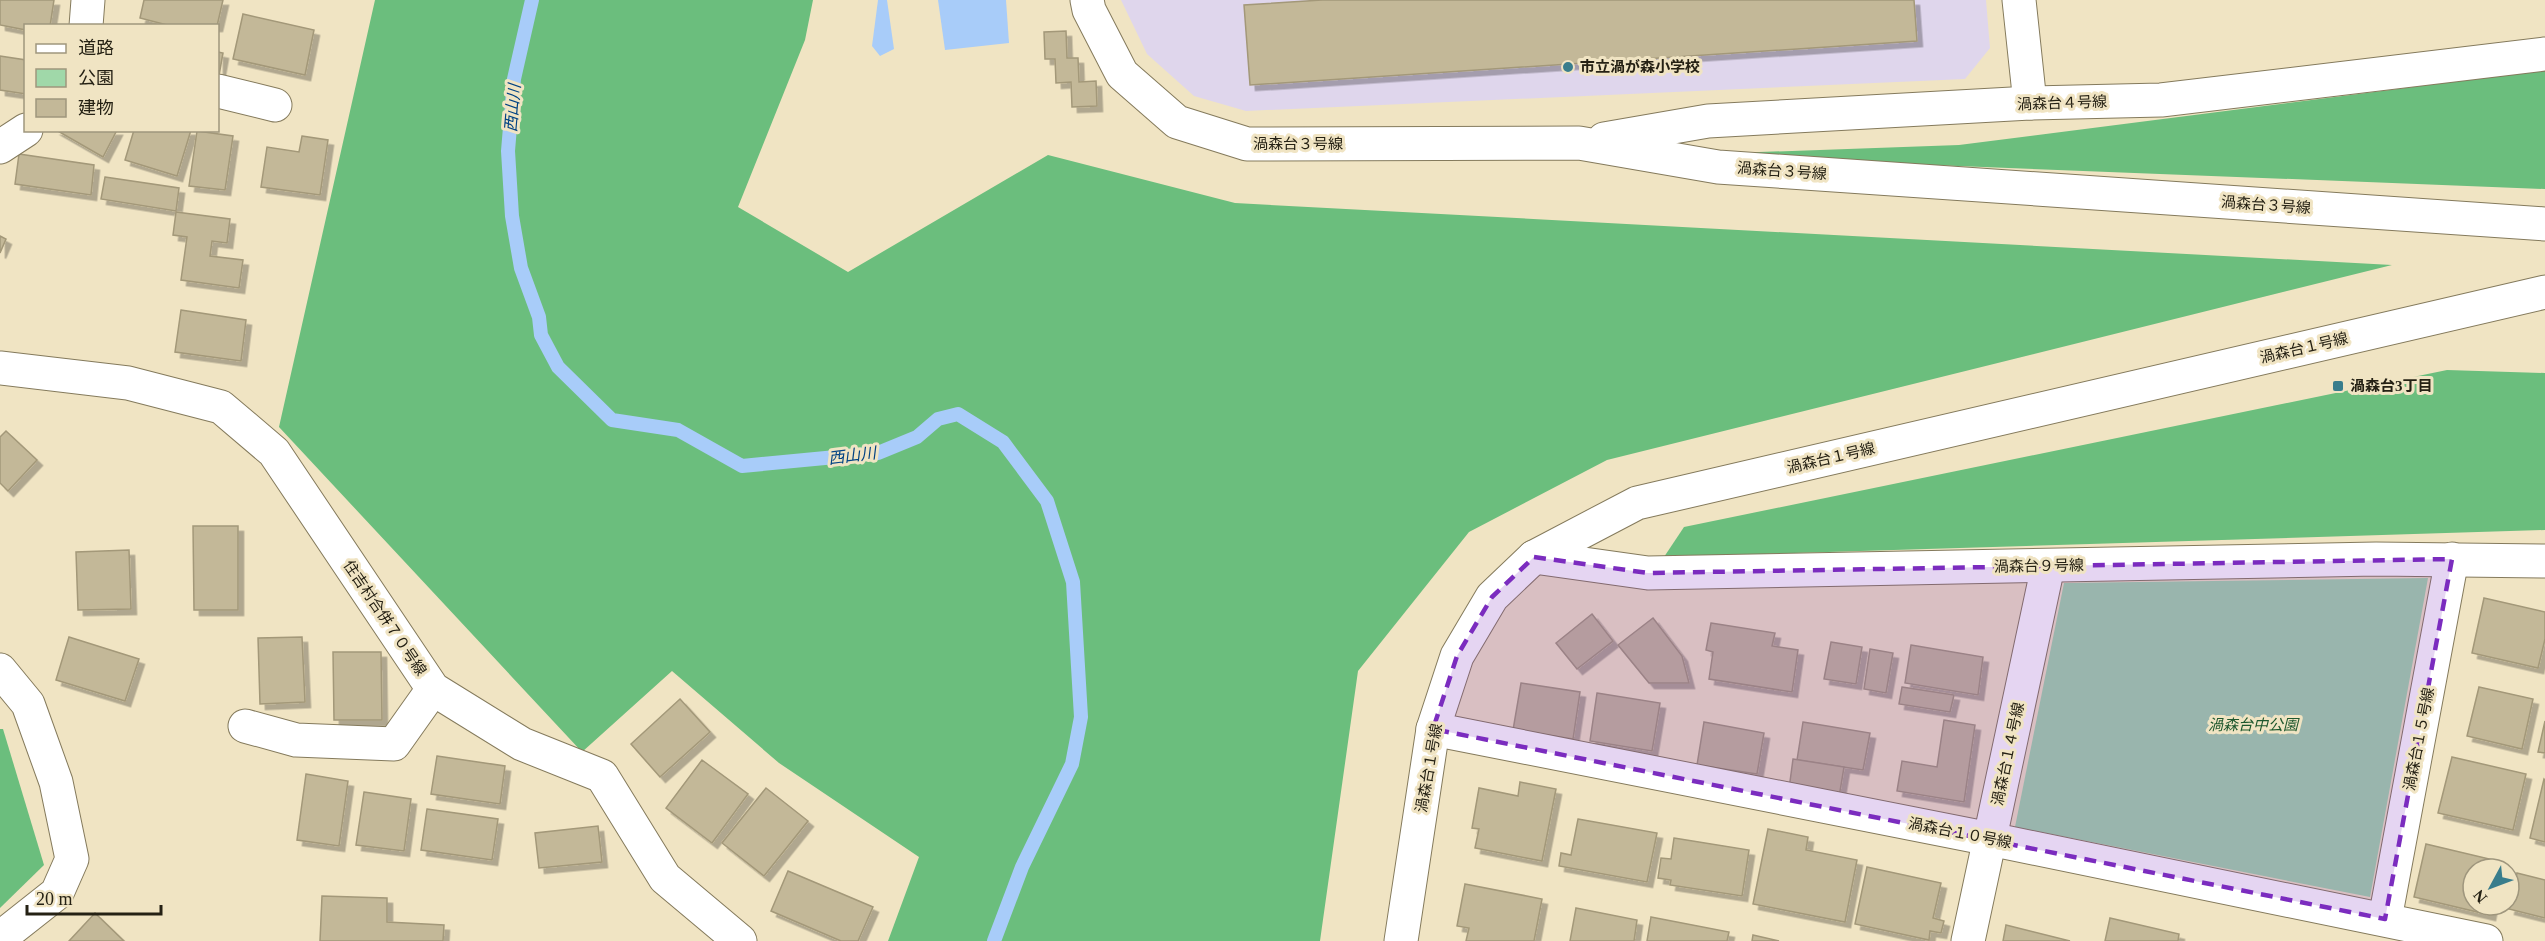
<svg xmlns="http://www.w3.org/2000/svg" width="2545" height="941" font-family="'Times New Roman','Noto Sans JP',serif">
<defs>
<filter id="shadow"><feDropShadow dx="5.5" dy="5.5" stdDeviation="0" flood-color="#0004"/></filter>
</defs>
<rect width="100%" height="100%" fill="#f0e4c3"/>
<path fill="#dfd6ec" d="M 1121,0 L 1986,0 L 1990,48 L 1965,79 L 1246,111 L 1194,96 L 1147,54 Z"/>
<path fill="#a0d8a9" d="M 2428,578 L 2370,897 L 2015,827 L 2064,583 Z"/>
<g fill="#6bbe7d">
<path d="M 375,0 L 813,0 L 805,40 L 738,207 L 848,272 L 1048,155 L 1235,203 L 2392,265 L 1607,460 L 1469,532 L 1358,671 L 1320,941 L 888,941 L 919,857 L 779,763 L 672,671 L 582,752 L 279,427 Z"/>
<path d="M 2545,70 L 2545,189 L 1907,164 L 1732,153 L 1959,145 Z"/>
<path d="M 2447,370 L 2545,373 L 2545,530 L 1664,557 L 1684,527 Z"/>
<path d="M 0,729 L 3,729 L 44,865 L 0,908 Z"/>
</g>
<g fill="#a8ccf9">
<path d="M 878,0 L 887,0 L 894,49 L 880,56 L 872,46 Z"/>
<path d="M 938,0 L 1006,0 L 1009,43 L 945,50 Z"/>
</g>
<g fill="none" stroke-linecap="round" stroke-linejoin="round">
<path stroke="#a8ccf9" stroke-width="14" d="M 532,0 L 514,79 L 508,151 L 512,216 L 521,268 L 539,317 L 541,335 L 558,367 L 612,420 L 678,430 L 742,466 L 878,453 L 917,437 L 938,419 L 958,414 L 1003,442 L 1047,501 L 1073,582 L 1081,717 L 1072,764 L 1022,867 L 994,941"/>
</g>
<g fill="#c3b898" stroke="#a39879" stroke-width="1.5" filter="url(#shadow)">
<path d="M 0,0 L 54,0 L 50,26 L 26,26 L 26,30 L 0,25 Z"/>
<path d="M 144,0 L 223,0 L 217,26 L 171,26 L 140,18 Z"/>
<path d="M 1322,0 L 1914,0 L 1917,41 L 1250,85 L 1244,5 Z"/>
<path d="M 243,14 L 314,30 L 305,75 L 233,59 Z"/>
<path d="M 1066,31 L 1067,58 L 1078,58 L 1079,82 L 1096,81 L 1097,106 L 1072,107 L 1071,82 L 1056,83 L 1055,59 L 1045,59 L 1044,32 Z"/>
<path d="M 218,52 L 223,53 L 218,81 Z"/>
<path d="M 0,56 L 26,60 L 26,94 L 0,90 Z"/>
<path d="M 56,130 L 117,130 L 103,157 Z"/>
<path d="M 134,130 L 191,130 L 177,176 L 125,160 Z"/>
<path d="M 197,131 L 233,136 L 225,190 L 189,186 Z"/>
<path d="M 302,136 L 328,140 L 320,195 L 261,187 L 267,147 L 299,152 Z"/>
<path d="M 19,154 L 94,165 L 91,195 L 15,184 Z"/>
<path d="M 105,177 L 179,188 L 176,211 L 101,199 Z"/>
<path d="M 176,212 L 230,219 L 227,243 L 212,241 L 210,256 L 243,260 L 239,288 L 181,280 L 187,237 L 173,235 Z"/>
<path d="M 0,236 L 6,239 L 0,253 Z"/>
<path d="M 181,310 L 246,320 L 241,361 L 175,352 Z"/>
<path d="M 6,431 L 37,460 L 8,491 L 0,483 L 0,437 Z"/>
<path d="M 193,526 L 238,526 L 238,610 L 194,610 Z"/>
<path d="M 129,550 L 131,609 L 78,610 L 76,552 Z"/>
<path d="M 2484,598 L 2545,612 L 2545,639 L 2538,668 L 2472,653 Z"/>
<path d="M 1592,614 L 1613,641 L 1577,669 L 1556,643 Z"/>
<path d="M 1653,618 L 1682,656 L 1689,683 L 1649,683 L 1618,645 Z"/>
<path d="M 1711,623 L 1775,633 L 1772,646 L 1798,650 L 1792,692 L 1709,679 L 1713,652 L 1706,650 Z"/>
<path d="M 69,637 L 139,659 L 125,701 L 56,680 Z"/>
<path d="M 302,637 L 305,702 L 260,704 L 258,638 Z"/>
<path d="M 1831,642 L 1862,647 L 1856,684 L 1824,679 Z"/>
<path d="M 1911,645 L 1983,657 L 1978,695 L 1905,683 Z"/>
<path d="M 1870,649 L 1893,653 L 1886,693 L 1864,689 Z"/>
<path d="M 333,652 L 381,652 L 382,720 L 334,720 Z"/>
<path d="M 1521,683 L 1580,692 L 1573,739 L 1513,730 Z"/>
<path d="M 1902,687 L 1954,695 L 1950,712 L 1899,704 Z"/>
<path d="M 2479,687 L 2533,699 L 2522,749 L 2467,736 Z"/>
<path d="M 1597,693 L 1660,703 L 1652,751 L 1590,741 Z"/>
<path d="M 680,699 L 710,732 L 660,777 L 631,744 Z"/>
<path d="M 1944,720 L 1975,725 L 1964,802 L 1897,791 L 1902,761 L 1937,767 Z"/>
<path d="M 2545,721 L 2545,753 L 2538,752 Z"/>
<path d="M 1704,722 L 1764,733 L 1757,774 L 1697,765 Z"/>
<path d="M 1803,722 L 1870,733 L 1863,770 L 1797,760 Z"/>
<path d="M 437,756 L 505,766 L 500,804 L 431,794 Z"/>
<path d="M 2452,757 L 2526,774 L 2513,830 L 2438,813 Z"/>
<path d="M 1793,759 L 1844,767 L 1839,797 L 1789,789 Z"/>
<path d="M 702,760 L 748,794 L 712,843 L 666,808 Z"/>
<path d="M 306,774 L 348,781 L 339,846 L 297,840 Z"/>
<path d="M 2544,779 L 2545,780 L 2545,842 L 2530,838 Z"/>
<path d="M 1520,782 L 1556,789 L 1542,861 L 1475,848 L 1479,829 L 1472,828 L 1479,788 L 1518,796 Z"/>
<path d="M 766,788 L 808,821 L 764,876 L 722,843 Z"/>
<path d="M 364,792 L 411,799 L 404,851 L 356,845 Z"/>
<path d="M 427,809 L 498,819 L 492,860 L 421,850 Z"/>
<path d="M 1578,819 L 1657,833 L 1647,882 L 1559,866 L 1561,853 L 1571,855 Z"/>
<path d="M 598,826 L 602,862 L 539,868 L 535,833 Z"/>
<path d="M 1768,829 L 1808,837 L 1806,850 L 1857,860 L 1845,922 L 1753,904 Z"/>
<path d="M 1674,838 L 1749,850 L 1742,896 L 1670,885 L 1671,880 L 1658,878 L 1661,858 L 1671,859 Z"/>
<path d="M 2426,844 L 2502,862 L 2500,869 L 2473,869 L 2473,905 L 2492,905 L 2490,915 L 2414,897 Z"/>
<path d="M 1867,867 L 1941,883 L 1933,918 L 1944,921 L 1941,933 L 1930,931 L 1929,940 L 1855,924 Z"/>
<path d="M 788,871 L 873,907 L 858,941 L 841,941 L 771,911 Z"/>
<path d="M 2517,873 L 2545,880 L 2545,918 L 2509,909 Z"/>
<path d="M 1465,884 L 1542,899 L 1534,941 L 1466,941 L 1469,928 L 1457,926 Z"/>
<path d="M 322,896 L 387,898 L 387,922 L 444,925 L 443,941 L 320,941 Z"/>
<path d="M 1576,908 L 1637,920 L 1634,941 L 1570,941 Z"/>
<path d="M 95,913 L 124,941 L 69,941 Z"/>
<path d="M 1651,917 L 1729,932 L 1727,941 L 1647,941 Z"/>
<path d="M 2110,918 L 2179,934 L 2178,941 L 2105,941 Z"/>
<path d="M 2006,925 L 2070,941 L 2003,941 Z"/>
<path d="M 1753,935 L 1779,941 L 1752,941 Z"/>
</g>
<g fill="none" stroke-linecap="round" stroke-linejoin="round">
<g stroke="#847a5c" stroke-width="35">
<g id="minor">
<path d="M 1087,0 L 1089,10 L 1122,74 L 1177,122 L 1247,144 L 1579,143 L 1718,167 L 2545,224"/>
<path d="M 2019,0 L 2030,103"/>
<path d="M 86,26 L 88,0"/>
<path d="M 218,91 L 275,105"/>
<path d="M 1604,139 L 1708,121 L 2030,103 L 2161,100 L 2545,54"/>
<path d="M 0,147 L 26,130"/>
<path d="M 0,368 L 128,383 L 221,407 L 274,452 L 433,689 L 522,744 L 602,776 L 665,878 L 740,941"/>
<path d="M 1534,557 L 1648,573 L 2376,559 L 2545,561"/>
<path d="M 0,670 L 28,704 L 56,782 L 72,859 L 57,893 L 0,938"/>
<path d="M 245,726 L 296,740 L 394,744 L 433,689"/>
<path d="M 1433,729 L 1990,839 L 2486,941"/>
<path d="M 2385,919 L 2452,559"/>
<path d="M 1401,941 L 1433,729 L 1457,656 L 1492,597 L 1534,557 L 1637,503 L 2545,292"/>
<path d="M 1968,941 L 2048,566"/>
</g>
</g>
<use href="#minor" stroke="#fff" stroke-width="33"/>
</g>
<path fill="#7b2cbf" fill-opacity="0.2" stroke="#7b2cbf" stroke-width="4.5" stroke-dasharray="12 8" stroke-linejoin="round" d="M 1534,557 L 1648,573 L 2452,559 L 2385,919 L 1433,729 L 1457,656 L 1492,597 Z"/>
<g fill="#397d8c" stroke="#f0e4c3" stroke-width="2">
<circle cx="1568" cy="67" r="6"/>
<rect x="2332" y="380" width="12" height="12" rx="3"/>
</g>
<g text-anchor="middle" stroke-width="6" stroke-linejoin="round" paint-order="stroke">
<g font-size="15" font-weight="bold" fill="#252114" stroke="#f0e4c3" text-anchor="start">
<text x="1580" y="72">市立渦が森小学校</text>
<text x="2350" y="391">渦森台3丁目</text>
</g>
<g font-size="15" fill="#252114" stroke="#f0e4c3">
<text transform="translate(2062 103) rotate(-2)" y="5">渦森台４号線</text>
<text x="1298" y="149">渦森台３号線</text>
<text transform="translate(1782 171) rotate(4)" y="5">渦森台３号線</text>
<text transform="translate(2266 205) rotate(4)" y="5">渦森台３号線</text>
<text transform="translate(2304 348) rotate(-13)" y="5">渦森台１号線</text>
<text transform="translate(1831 458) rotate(-13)" y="5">渦森台１号線</text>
<text transform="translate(2039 566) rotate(-1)" y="5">渦森台９号線</text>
<text transform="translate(385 618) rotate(56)" y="5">住吉村合併７０号線</text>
<text transform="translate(2419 739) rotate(-79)" y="5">渦森台１５号線</text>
<text transform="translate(2008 754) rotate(-78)" y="5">渦森台１４号線</text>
<text transform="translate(1429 768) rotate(-80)" y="5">渦森台１号線</text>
<text transform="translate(1960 833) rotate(11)" y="5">渦森台１０号線</text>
</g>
<g font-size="15" font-style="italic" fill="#1d572d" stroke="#f0e4c3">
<text x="2253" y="730">渦森台中公園</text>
</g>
<g font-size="16" font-style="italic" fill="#014283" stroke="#f0e4c3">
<text transform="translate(512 108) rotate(-85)" y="6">西山川</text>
<text transform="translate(852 455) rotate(-7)" y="6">西山川</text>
</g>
</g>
<rect x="24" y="24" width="195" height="108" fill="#f0e4c3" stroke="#9f967d" stroke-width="1.5"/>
<rect x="36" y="44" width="30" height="9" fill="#ffffff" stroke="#9f967d" stroke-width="1.5"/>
<text x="78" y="54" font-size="18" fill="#252114">道路</text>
<rect x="36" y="69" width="30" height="18" fill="#a0d8a9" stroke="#9f967d" stroke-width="1.5"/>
<text x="78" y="84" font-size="18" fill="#252114">公園</text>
<rect x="36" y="99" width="30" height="18" fill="#c3b898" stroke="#9f967d" stroke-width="1.5"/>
<text x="78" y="114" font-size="18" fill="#252114">建物</text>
<g transform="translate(2491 887) rotate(229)"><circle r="28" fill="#f0e4c3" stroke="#9f967d" stroke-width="1.5"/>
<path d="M0-4.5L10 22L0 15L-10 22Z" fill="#397d8c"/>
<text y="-9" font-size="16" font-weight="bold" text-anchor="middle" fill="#252114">N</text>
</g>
<path d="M27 905v9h134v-9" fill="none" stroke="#252114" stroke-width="3"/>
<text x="36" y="905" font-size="18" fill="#252114" stroke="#f0e4c3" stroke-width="4.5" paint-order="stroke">20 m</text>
</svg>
